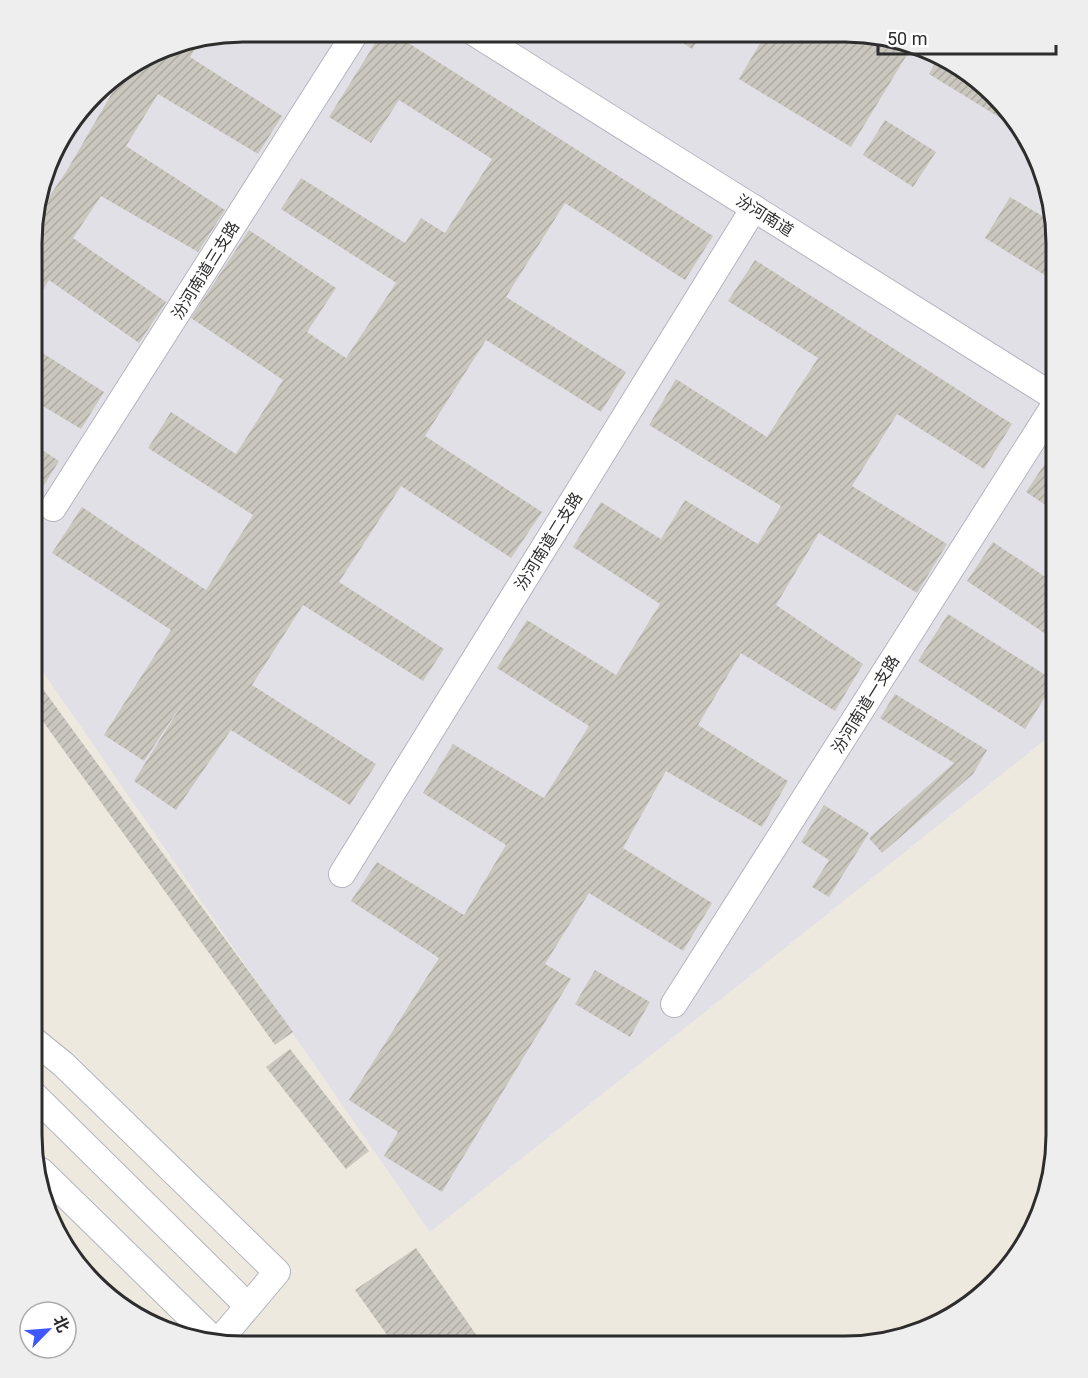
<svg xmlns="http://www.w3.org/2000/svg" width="1088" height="1378" font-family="Roboto,'Noto Sans SC',sans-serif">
<defs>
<pattern id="building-hatch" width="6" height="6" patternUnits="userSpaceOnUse" patternTransform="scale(1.5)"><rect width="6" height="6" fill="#cac7be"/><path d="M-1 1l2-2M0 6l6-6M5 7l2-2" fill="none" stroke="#aeaba4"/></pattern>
</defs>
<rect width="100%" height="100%" fill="#eee9df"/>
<path fill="#e2e0e7" d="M 243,32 L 873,33 L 963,67 L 1028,137 L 1056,242 L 1056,731 L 430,1232 L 32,656 L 33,215 L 60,137 L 104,84 L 175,43 Z"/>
<g fill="url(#building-hatch)">
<path d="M 314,32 L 333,32 L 328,40 Z"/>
<path d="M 382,32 L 391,32 L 713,236 L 685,280 L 565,203 L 506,297 L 626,372 L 601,412 L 486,340 L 425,436 L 542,512 L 511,558 L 401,486 L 339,582 L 444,649 L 423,681 L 303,605 L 252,685 L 376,764 L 350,805 L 231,730 L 176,810 L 134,781 L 188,695 L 144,761 L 104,735 L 171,630 L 52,553 L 82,507 L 206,590 L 253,515 L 148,448 L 171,412 L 236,454 L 283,380 L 191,318 L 249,230 L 336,288 L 307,332 L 346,358 L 396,283 L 406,289 L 281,209 L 301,178 L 405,243 L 421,218 L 445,233 L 492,159 L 399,100 L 371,143 L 329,117 Z"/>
<path d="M 668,33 L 703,33 L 692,49 Z"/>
<path d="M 766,33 L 873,33 L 911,48 L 851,147 L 739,79 Z"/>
<path d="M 202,38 L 190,57 L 282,116 L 258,154 L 158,94 L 126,146 L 225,210 L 198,252 L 101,196 L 73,238 L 166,302 L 139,343 L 49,280 L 33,306 L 33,220 L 66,172 L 115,88 L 106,83 L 175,43 Z"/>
<path d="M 938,58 L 963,67 L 1020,130 L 929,74 Z"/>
<path d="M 885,120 L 936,152 L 913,187 L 863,155 Z"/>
<path d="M 1010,197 L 1051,221 L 1056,242 L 1056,282 L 985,238 Z"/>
<path d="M 755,260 L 1012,424 L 984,469 L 897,414 L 852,486 L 947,544 L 917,593 L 819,533 L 776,605 L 863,664 L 835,711 L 741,653 L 698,725 L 788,781 L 762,827 L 666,771 L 623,848 L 712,903 L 683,951 L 589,893 L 545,964 L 571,979 L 442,1192 L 384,1156 L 398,1132 L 349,1100 L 439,958 L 351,901 L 377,862 L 464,915 L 506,845 L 423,793 L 453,744 L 544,798 L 589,726 L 497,668 L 527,620 L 616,675 L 660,604 L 573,547 L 601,502 L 661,539 L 685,500 L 758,544 L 781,506 L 649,425 L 676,379 L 767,437 L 818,358 L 728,301 Z"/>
<path d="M 33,347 L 104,392 L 81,429 L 33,400 Z"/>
<path d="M 33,444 L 59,461 L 33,503 Z"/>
<path d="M 1056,447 L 1056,512 L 1026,492 Z"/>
<path d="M 993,542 L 1056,584 L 1056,641 L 967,581 Z"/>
<path d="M 948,614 L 1055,681 L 1025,729 L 918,661 Z"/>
<path d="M 32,674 L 293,1032 L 275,1045 L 32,706 Z"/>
<path d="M 895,694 L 987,750 L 973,774 L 882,853 L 869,838 L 954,763 L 880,718 Z"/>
<path d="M 824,805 L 869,833 L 829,897 L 812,887 L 829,860 L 801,842 Z"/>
<path d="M 595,970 L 650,1002 L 630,1037 L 575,1004 Z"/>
<path d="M 290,1049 L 369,1151 L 346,1169 L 266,1067 Z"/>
<path d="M 416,1248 L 484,1346 L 395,1346 L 355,1290 Z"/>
</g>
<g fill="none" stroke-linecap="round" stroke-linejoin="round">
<g stroke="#b3b5c0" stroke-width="28">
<g id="minor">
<path d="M 473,32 L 1056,398"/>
<path d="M 53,508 L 356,32"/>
<path d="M 342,874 L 754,208"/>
<path d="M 674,1004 L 1056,403"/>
<path d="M 32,1039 L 63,1064 L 277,1272 L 218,1342"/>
<path d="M 32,1093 L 248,1306"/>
<path d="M 41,1171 L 216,1342"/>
</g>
</g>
<use href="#minor" stroke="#fff" stroke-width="26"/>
</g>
<g text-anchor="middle" stroke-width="4.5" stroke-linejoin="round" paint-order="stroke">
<g font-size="16" fill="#2d2d2d" stroke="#fff">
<text transform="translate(765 215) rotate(32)" y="6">汾河南道</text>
<text transform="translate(205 270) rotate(-58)" y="6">汾河南道三支路</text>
<text transform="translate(548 541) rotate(-58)" y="6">汾河南道二支路</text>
<text transform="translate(865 704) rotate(-58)" y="6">汾河南道一支路</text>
</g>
</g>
<path d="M0 0H1088V1378H0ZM243 42H845A201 201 0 0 1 1046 243V1135A201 201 0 0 1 845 1336H243A201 201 0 0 1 42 1135V243A201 201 0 0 1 243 42Z" fill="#eee" fill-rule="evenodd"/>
<path fill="none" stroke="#2d2d2d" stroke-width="3" d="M243 42H845A201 201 0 0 1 1046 243V1135A201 201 0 0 1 845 1336H243A201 201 0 0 1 42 1135V243A201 201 0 0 1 243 42Z"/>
<g transform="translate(48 1330) rotate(65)"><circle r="28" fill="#ffffff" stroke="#ababab" stroke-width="1.5"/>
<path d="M0-4.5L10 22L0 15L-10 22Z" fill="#3e58fc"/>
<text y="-9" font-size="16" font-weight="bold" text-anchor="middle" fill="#2d2d2d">北</text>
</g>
<path d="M878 45v9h178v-9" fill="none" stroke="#2d2d2d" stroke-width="3"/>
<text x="887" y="45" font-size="18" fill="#2d2d2d" stroke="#ffffff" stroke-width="4.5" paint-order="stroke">50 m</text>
</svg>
